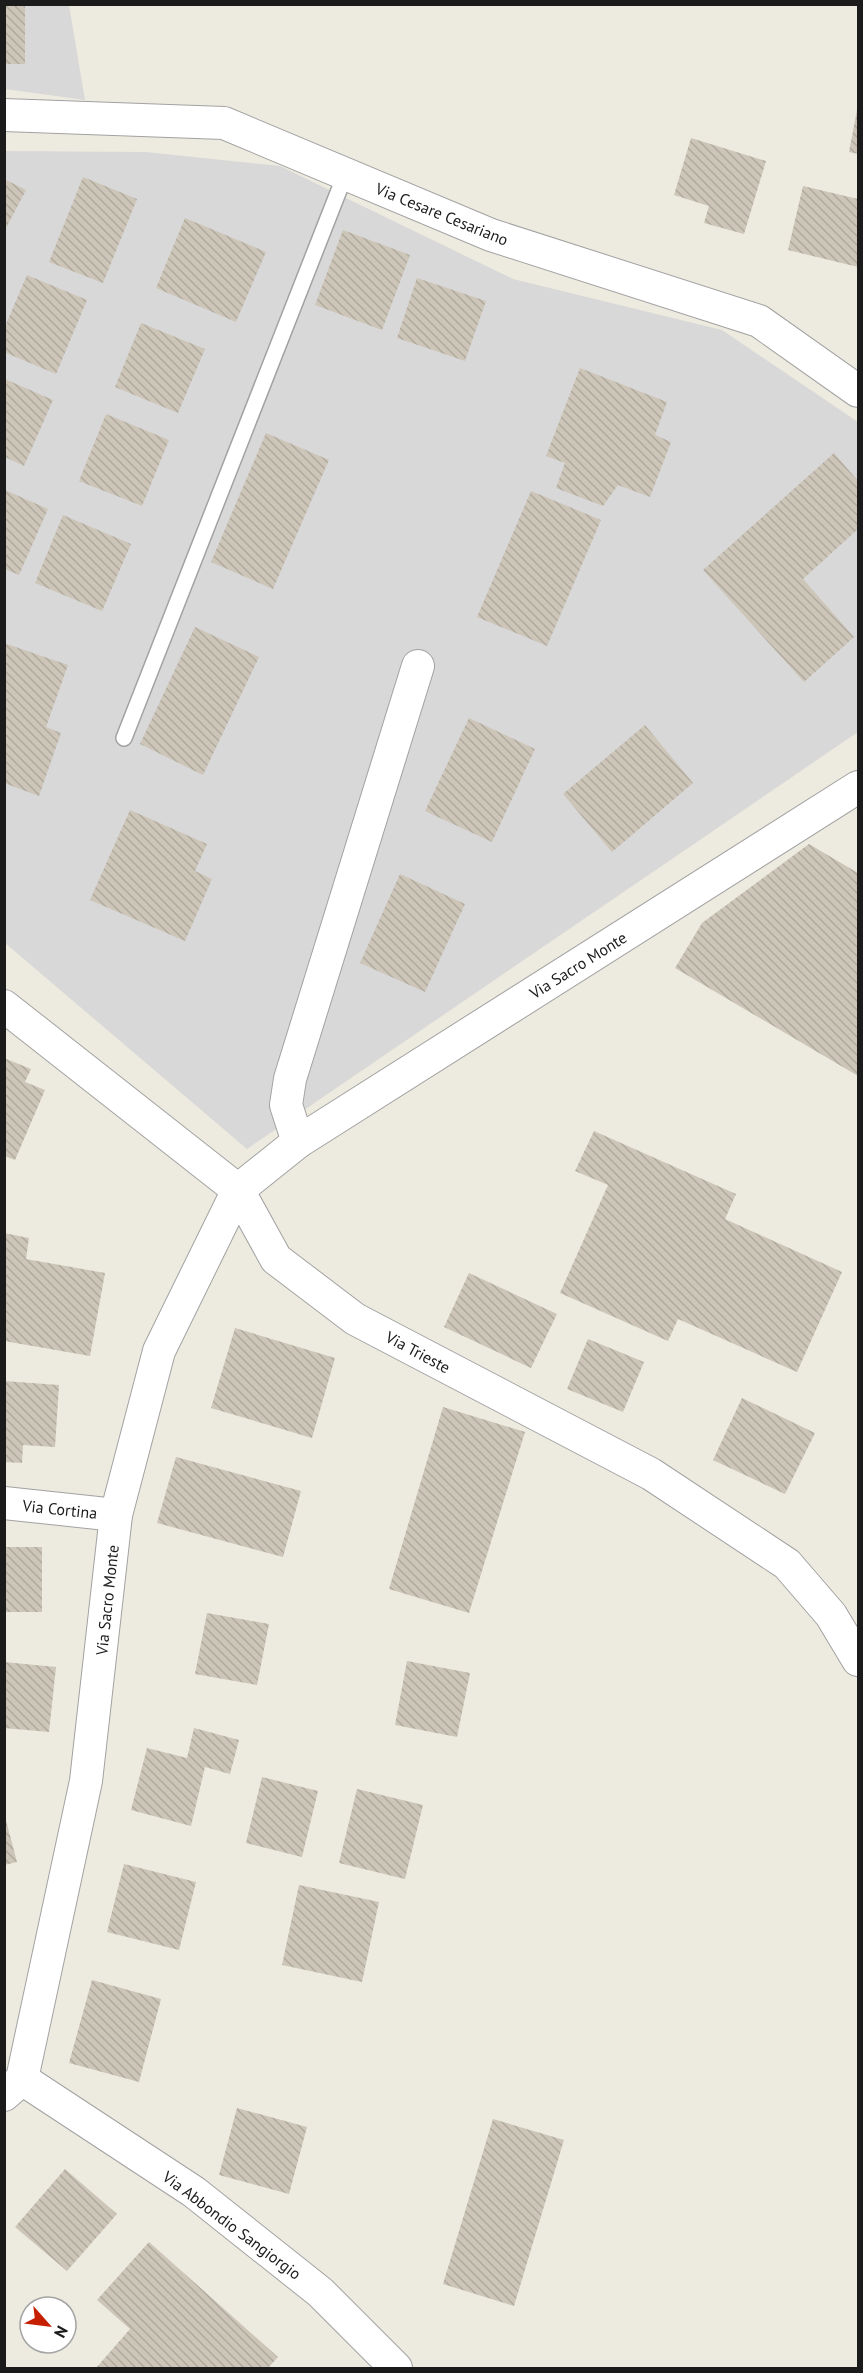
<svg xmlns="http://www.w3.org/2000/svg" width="863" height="2373" font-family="'PT Sans',sans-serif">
<defs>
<pattern id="building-back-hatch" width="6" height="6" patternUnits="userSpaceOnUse" patternTransform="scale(1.5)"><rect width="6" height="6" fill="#cdc5b8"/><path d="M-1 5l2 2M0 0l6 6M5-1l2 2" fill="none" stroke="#afa99e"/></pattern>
</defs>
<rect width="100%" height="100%" fill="#edebdf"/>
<g fill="#d9d8d8">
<path d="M 5,5 L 69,5 L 85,100 L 5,89 Z"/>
<path d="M 5,151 L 146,152 L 280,166 L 513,279 L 722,330 L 858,422 L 858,732 L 247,1149 L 5,943 Z"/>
</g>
<g fill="url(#building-back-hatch)">
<rect x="4" y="4" width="21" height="60"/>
<path d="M 857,110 L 858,110 L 858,154 L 849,152 Z"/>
<path d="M 691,138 L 766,161 L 744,234 L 704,223 L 709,206 L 674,195 Z"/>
<path d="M 83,177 L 137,199 L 103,283 L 49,262 Z"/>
<path d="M 4,179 L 26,190 L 4,232 Z"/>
<path d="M 803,186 L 858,199 L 858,267 L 788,250 Z"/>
<path d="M 185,218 L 266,252 L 236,322 L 156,288 Z"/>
<path d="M 343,230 L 410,255 L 382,330 L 315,305 Z"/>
<path d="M 27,275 L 87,300 L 56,374 L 4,352 L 4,329 Z"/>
<path d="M 417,278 L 486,301 L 465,361 L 397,338 Z"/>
<path d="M 141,323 L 205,349 L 178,413 L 115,387 Z"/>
<path d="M 580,368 L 667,402 L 655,435 L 671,442 L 650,497 L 618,485 L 603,506 L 556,488 L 565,463 L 546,456 Z"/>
<path d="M 5,379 L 53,400 L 24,466 L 5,457 Z"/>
<path d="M 106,414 L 169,440 L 142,506 L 79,481 Z"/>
<path d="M 266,433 L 329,460 L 273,589 L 211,562 Z"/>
<path d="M 834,453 L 858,481 L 858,529 L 803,579 L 854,637 L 804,682 L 703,570 Z"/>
<path d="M 5,490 L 48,509 L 19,575 L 5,569 Z"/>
<path d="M 531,491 L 601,520 L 547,646 L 477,617 Z"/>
<path d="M 63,515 L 131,544 L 102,611 L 35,583 Z"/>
<path d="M 195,627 L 259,657 L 203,775 L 140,744 Z"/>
<path d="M 4,643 L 68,665 L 46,727 L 61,733 L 39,796 L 4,783 Z"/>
<path d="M 469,718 L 535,749 L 492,842 L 425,811 Z"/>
<path d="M 645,725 L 693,783 L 612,852 L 563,794 Z"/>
<path d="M 130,810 L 207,844 L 195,871 L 212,879 L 185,941 L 90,900 Z"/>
<path d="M 809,844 L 858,873 L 858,1076 L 675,968 L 702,923 Z"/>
<path d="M 400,874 L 465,904 L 425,992 L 360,963 Z"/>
<path d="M 4,1058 L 31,1069 L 25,1082 L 45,1090 L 15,1160 L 4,1156 Z"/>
<path d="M 594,1131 L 736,1194 L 725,1219 L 842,1272 L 797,1372 L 678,1319 L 668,1341 L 560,1293 L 608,1185 L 575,1171 Z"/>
<path d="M 4,1233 L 29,1238 L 26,1259 L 105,1273 L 90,1356 L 4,1341 Z"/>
<path d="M 469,1273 L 557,1314 L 531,1368 L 444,1327 Z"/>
<path d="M 235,1328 L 335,1358 L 312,1438 L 211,1408 Z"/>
<path d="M 588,1339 L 644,1362 L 623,1412 L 567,1389 Z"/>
<path d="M 4,1381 L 59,1385 L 55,1447 L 23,1445 L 22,1463 L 4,1462 Z"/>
<path d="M 742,1398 L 815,1433 L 785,1494 L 713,1460 Z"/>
<path d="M 443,1407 L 525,1432 L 469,1613 L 389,1589 Z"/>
<path d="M 176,1457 L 301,1491 L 283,1557 L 157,1523 Z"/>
<rect x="4" y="1547" width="38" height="65"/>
<path d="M 207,1613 L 269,1624 L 257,1685 L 195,1674 Z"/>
<path d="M 407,1661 L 470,1673 L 457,1737 L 395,1725 Z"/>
<path d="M 4,1662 L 56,1667 L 49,1732 L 4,1728 Z"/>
<path d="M 194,1728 L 239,1740 L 230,1774 L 205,1767 L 191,1826 L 131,1810 L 147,1748 L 187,1758 Z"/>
<path d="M 262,1777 L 318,1791 L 302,1857 L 246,1843 Z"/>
<path d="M 357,1789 L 423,1805 L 405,1879 L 339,1863 Z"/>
<path d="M 4,1813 L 17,1862 L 4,1865 Z"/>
<path d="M 124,1864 L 196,1882 L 179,1950 L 107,1932 Z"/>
<path d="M 299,1885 L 379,1902 L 362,1982 L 282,1965 Z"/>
<path d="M 92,1980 L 161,1999 L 139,2082 L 69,2063 Z"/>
<path d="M 237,2108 L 307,2127 L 289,2194 L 219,2175 Z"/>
<path d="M 493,2119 L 564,2140 L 514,2306 L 443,2284 Z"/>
<path d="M 65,2169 L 117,2214 L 67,2271 L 15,2227 Z"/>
<path d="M 149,2242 L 278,2357 L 268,2368 L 96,2368 L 130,2329 L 97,2300 Z"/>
</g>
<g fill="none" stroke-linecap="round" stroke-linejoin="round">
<g stroke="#a2a2a2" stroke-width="18">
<path id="lane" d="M 124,738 L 345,175"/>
</g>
<g stroke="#a2a2a2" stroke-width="34">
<g id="street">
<path d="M 4,115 L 224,123 L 491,235 L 759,321 L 858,391"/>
<path d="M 4,1006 L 238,1190 L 276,1259 L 355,1319 L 651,1474 L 787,1564 L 831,1615 L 858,1660"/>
<path d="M 298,1142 L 286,1105 L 290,1079 L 418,666"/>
<path d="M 4,1503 L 116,1515"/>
<path d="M 22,2079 L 194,2192 L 320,2292 L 396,2368"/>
<path d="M 4,2095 L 22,2079 L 86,1781 L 116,1515 L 159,1351 L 238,1190 L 298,1142 L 858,787"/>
</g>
</g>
<use href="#lane" stroke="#fff" stroke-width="15"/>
<use href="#street" stroke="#fff" stroke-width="32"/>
</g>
<g text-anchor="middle" stroke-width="4.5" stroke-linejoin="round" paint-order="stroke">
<g font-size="16" fill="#1b1b1b" stroke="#fff">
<text transform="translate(442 214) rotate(22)" y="6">Via Cesare Cesariano</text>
<text transform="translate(578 965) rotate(-32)" y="6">Via Sacro Monte</text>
<text transform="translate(418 1352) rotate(28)" y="6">Via Trieste</text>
<text transform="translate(60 1509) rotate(6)" y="6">Via Cortina</text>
<text transform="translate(107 1600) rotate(-84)" y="6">Via Sacro Monte</text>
<text transform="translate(232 2225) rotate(37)" y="6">Via Abbondio Sangiorgio</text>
</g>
</g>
<rect width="863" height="2373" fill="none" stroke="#1b1b1b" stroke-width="12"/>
<g transform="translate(48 2325) rotate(118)"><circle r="28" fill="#ffffff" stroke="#a4a4a4" stroke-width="1.5"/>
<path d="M0-4.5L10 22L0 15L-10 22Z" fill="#c51f00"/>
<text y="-9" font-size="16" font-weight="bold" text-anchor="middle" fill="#1b1b1b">N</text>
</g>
</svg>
